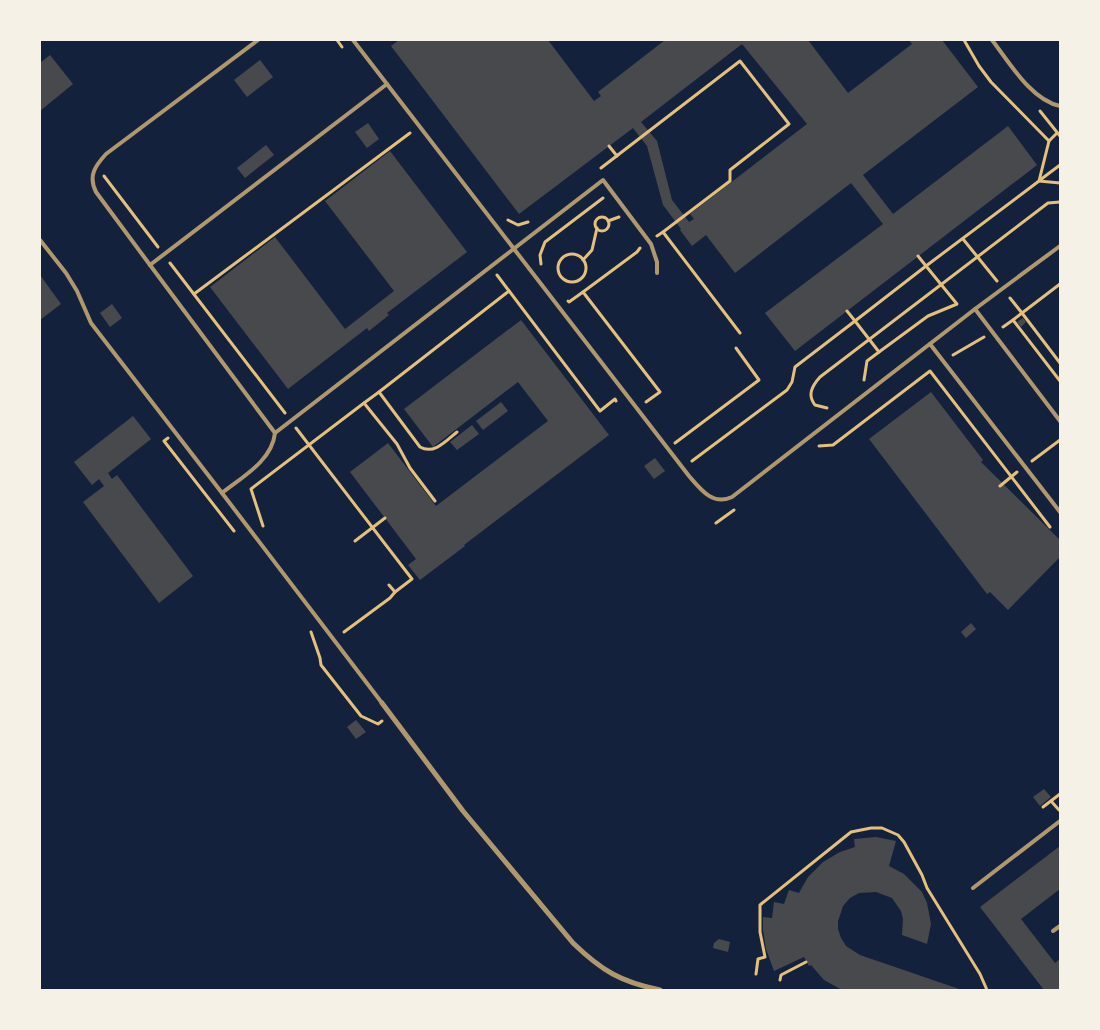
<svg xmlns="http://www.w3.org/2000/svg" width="1100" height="1030" font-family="Signika,sans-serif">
<rect width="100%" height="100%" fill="#14213d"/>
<g fill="#48494c" fill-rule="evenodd">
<path d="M 399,40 L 548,40 L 594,101 L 601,96 L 598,92 L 665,40 L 808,40 L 848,93 L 912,44 L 909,40 L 942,40 L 978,87 L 863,175 L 893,214 L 1008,126 L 1037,165 L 795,351 L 765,313 L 883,224 L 851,183 L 735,273 L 706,235 L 692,246 L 680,230 L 681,229 L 663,205 L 647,146 L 633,128 L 519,214 L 391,46 ZM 742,44 L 807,124 L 690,214 L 694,219 L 689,222 L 672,200 L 657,141 L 641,122 Z"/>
<path d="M 50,55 L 73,84 L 40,111 L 40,63 Z"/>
<path d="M 260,60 L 273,77 L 247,97 L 234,80 Z"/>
<path d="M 368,123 L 379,139 L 367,148 L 355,132 Z"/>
<path d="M 266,145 L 274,155 L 245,178 L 237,168 Z"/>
<path d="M 390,151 L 467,252 L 387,313 L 389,315 L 369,331 L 367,328 L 288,389 L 210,287 L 275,237 L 345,329 L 394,291 L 325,201 Z"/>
<path d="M 40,275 L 61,304 L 40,320 Z"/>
<path d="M 112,304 L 122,318 L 110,327 L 100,313 Z"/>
<path d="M 1023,318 L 1026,322 L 1021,327 L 1017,322 Z"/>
<path d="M 521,320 L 609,435 L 464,545 L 465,546 L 420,580 L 408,565 L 416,559 L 350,472 L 388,443 L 436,506 L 548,421 L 518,382 L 433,447 L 404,409 Z"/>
<path d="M 931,392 L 983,460 L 981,462 L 1060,540 L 1060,557 L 1008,610 L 990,592 L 987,594 L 869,439 Z"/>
<path d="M 501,402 L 508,411 L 483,430 L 476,421 Z"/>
<path d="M 133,416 L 151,439 L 108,473 L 112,479 L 117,475 L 193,576 L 159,603 L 83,502 L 104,486 L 99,479 L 92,485 L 74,462 Z"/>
<path d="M 472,425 L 479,434 L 457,450 L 450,442 Z"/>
<path d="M 655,458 L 665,471 L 654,479 L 644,466 Z"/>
<path d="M 971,623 L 976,629 L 966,638 L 961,632 Z"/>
<path d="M 356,720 L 366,732 L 356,739 L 347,727 Z"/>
<path d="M 1044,789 L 1051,797 L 1040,806 L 1033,797 Z"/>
<path d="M 876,837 L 896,841 L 889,866 L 904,874 L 922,892 L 927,903 L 931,924 L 927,944 L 902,935 L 903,919 L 901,911 L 892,898 L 876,892 L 859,893 L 850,898 L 843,906 L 838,921 L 838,929 L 841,938 L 846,946 L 860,955 L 962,990 L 842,990 L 824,980 L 811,965 L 809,966 L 804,957 L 774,971 L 766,949 L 763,930 L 763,917 L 772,918 L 774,902 L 784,904 L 789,890 L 799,893 L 808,877 L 823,862 L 840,852 L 855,847 L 854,839 Z"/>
<path d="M 1060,846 L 1060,889 L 1021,919 L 1055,963 L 1060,959 L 1060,990 L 1044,990 L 980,907 Z"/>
<path d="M 719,939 L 730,942 L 728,952 L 713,948 L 714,943 Z"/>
</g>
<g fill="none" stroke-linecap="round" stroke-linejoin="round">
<g stroke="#e5c07b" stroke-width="3">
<path d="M 337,40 L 342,47"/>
<path d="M 1040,111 L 1060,136"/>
<path d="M 1049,141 L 1057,133"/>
<path d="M 609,146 L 617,156"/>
<path d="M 601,168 L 740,61 L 789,124 L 730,170 L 730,181 L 663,232"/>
<path d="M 104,176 L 158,247"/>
<path d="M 1040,180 L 1060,165"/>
<path d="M 1039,181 L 1060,183"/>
<circle cx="602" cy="224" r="7"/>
<path d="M 508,220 L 518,225 L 528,222"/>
<path d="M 608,221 L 619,217"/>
<path d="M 657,236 L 663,232 L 740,333"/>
<path d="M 963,239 L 997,281"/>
<circle cx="572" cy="268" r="14"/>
<path d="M 918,256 L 926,266 L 1039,181 L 1049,141 L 991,82 L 979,66 L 964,40"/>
<path d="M 583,260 L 592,250 L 597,228"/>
<path d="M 170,263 L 285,413"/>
<path d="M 541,264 L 540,255 L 545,242 L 603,198"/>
<path d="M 926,266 L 957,304 L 928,316 L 879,352 L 855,321 Z"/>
<path d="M 497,275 L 600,411 L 615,399 L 616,401"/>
<path d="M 1060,284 L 1022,313 L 1060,363"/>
<path d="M 583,292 L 637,252 L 640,248"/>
<path d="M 194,294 L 410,133"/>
<path d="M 1010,298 L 1022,313 L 1013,320"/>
<path d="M 568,301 L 569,302 L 583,292 L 660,392 L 646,402"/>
<path d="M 1003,327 L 1013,320 L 1060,381"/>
<path d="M 953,355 L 984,337"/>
<path d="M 864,380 L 867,361 L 879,352"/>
<path d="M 364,403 L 379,392"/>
<path d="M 827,408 L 815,405 C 807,395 812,386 820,377 L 1048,203 L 1060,202"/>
<path d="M 296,428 L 412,579 L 395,592 L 389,585"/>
<path d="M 457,432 C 446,441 434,455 420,447 L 379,392 L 509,291"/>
<path d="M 168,438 L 164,441 L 234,531"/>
<path d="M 675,443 L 759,380 L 736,348"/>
<path d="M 819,446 L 833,445 L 930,371 L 1050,527"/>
<path d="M 692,461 L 787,390 L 792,382 L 795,367 L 855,321 L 847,311"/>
<path d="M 1032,461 L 1060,440"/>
<path d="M 1000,486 L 1017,472"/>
<path d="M 716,523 L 734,510"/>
<path d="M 263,526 L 251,489 L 364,403 L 397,444 L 410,468 L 435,501"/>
<path d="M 355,541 L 385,518"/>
<path d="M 311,632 L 320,658 L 321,665 L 361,716 L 378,724 L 382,721"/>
<path d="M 344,632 L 390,598 L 395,592"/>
<path d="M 1051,801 L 1059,810"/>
<path d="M 1043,807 L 1060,794"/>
<path d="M 756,974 L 758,959 L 765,957 L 760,932 L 760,905 L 851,832 L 871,828 L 882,828 L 898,835 L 904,842 L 922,875 L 927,888 L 980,974 L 987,990"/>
<path d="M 780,980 L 781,975 L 806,962"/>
</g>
<g stroke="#b1986c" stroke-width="4">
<path d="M 353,40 L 689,476 C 701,490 713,506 732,497 L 975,309 L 1060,246"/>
<path d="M 992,40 C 1009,62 1031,100 1060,106"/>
<path d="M 387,84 L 150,265 L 275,433 L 603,180 L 651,244 L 657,262 L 657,273"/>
<path d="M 40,240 L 66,273 L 77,291 L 91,323 L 222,493 C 242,477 272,461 275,433"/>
<path d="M 150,265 L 96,192 C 88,176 95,166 106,154 L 258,40"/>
<path d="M 975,309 L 1060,421"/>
<path d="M 930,344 L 1060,512"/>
<path d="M 222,493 L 382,703"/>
<path d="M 973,888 L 1060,821"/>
<path d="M 1053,931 L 1060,926"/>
</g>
<path stroke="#b1986c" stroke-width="5" d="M 382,703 L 463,811 L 573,943 C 602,971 621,982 660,990"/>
</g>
<rect width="1100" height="1030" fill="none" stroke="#f6f1e7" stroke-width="82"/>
</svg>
